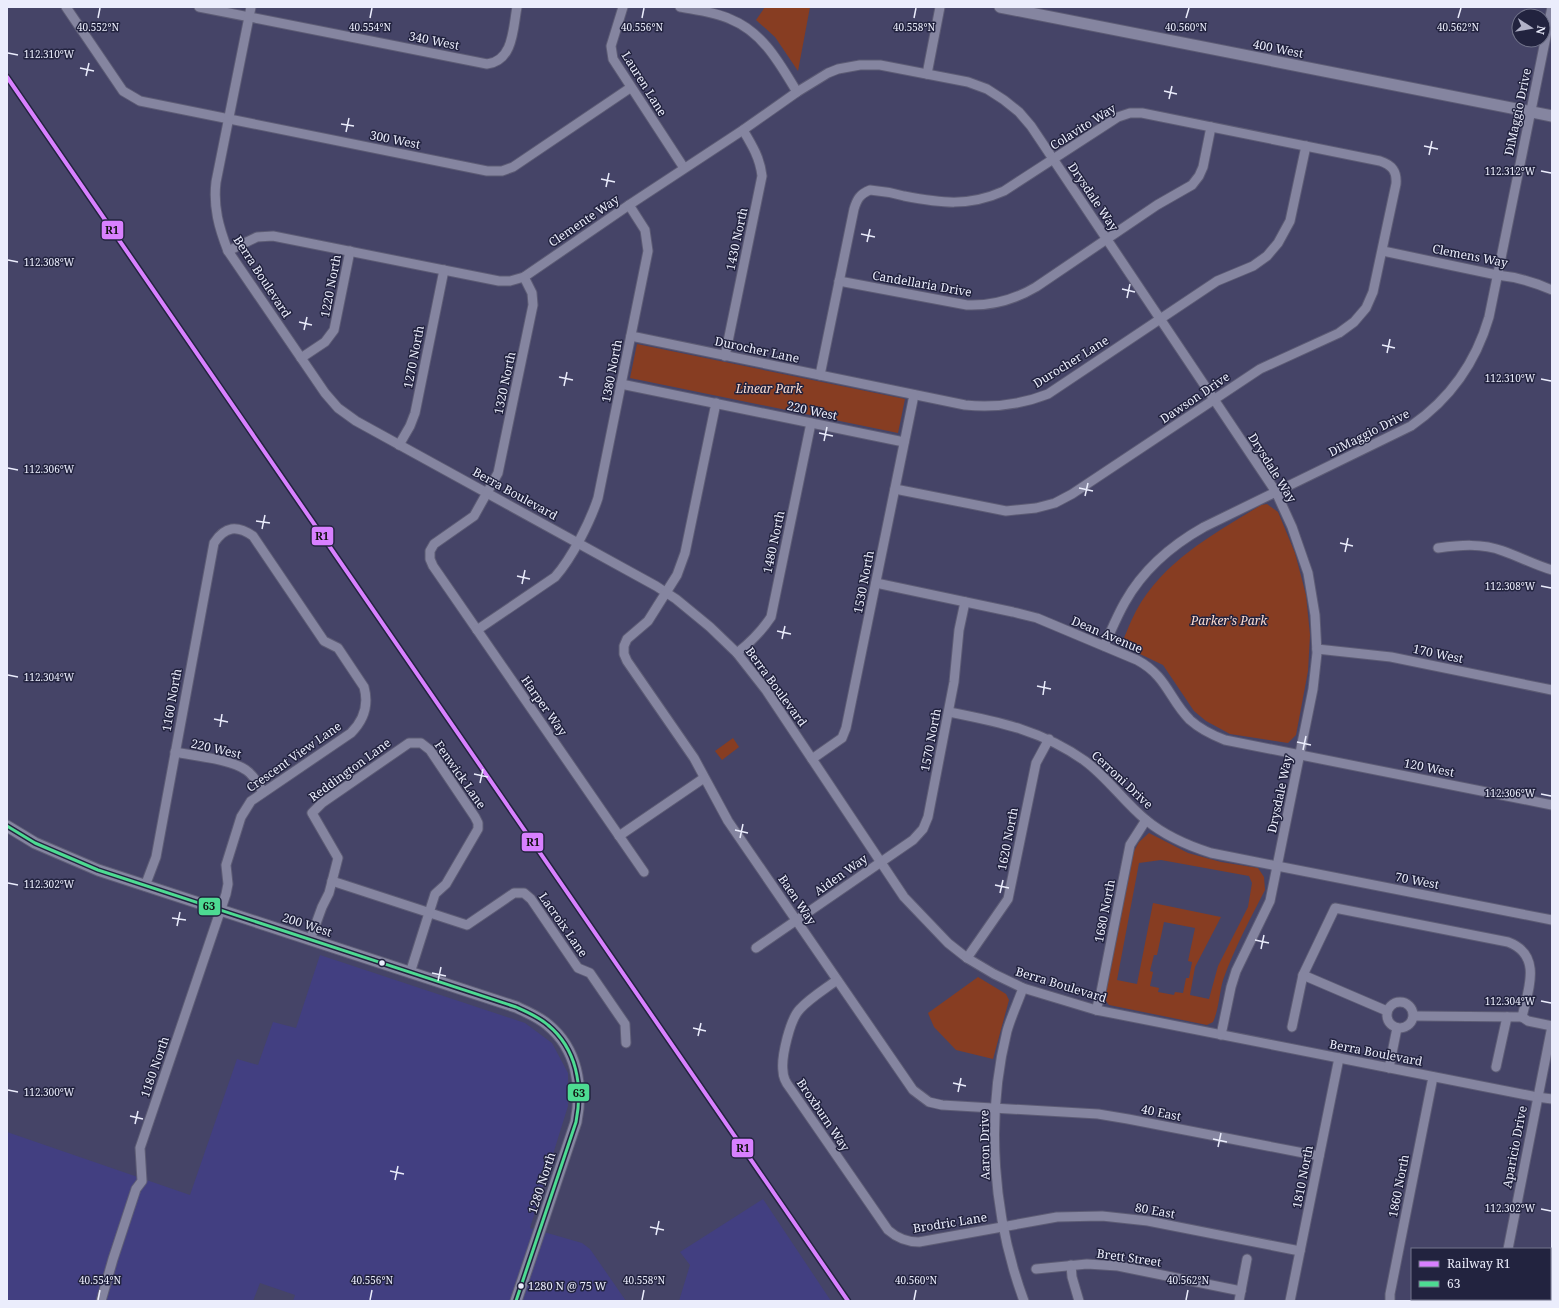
<svg xmlns="http://www.w3.org/2000/svg" width="1559" height="1308" font-family="'Noto Serif',serif">
<rect width="100%" height="100%" fill="#454467"/>
<g fill="#423f81">
<path d="M 320,955 L 525,1023 L 552,1043 L 568,1073 L 568,1106 L 530,1228 L 582,1243 L 590,1249 L 626,1301 L 293,1301 L 295,1295 L 260,1283 L 253,1301 L 7,1301 L 7,1132 L 190,1195 L 237,1059 L 258,1065 L 273,1022 L 296,1028 Z"/>
<path d="M 763,1199 L 831,1301 L 679,1301 L 690,1265 L 680,1252 Z"/>
</g>
<g fill="#873d22" fill-rule="evenodd">
<path d="M 765,7 L 810,7 L 798,71 L 775,37 L 756,20 Z"/>
<path d="M 637,344 L 905,399 L 898,433 L 630,378 Z"/>
<path d="M 1267,504 L 1278,512 L 1295,553 L 1306,595 L 1310,635 L 1308,671 L 1296,735 L 1288,743 L 1230,734 L 1206,721 L 1194,711 L 1163,665 L 1121,645 C 1126,634 1130,622 1136,611 C 1165,559 1213,535 1261,505 Z"/>
<path d="M 733,738 L 739,747 L 722,760 L 715,751 Z"/>
<path d="M 1149,833 L 1188,853 L 1221,862 L 1258,868 L 1264,877 L 1265,890 C 1250,919 1234,949 1223,980 C 1219,994 1219,1009 1213,1022 L 1207,1025 L 1109,1005 L 1105,1000 L 1105,995 L 1134,851 L 1139,842 ZM 1161,860 L 1249,876 L 1252,883 L 1248,907 L 1218,966 L 1209,999 L 1190,995 L 1195,967 L 1221,917 L 1153,903 L 1137,984 L 1117,980 L 1139,863 ZM 1164,922 L 1195,928 L 1188,961 L 1192,962 L 1189,978 L 1186,978 L 1183,993 L 1175,992 L 1174,995 L 1158,992 L 1159,988 L 1150,986 L 1153,972 L 1150,971 L 1154,955 L 1157,955 Z"/>
<path d="M 978,977 L 1006,994 L 1009,1000 L 993,1059 L 956,1050 L 934,1027 L 928,1013 Z"/>
</g>
<g fill="none" stroke-linecap="round" stroke-linejoin="round">
<g stroke="#5d5c75" stroke-width="11">
<g id="minor">
<path d="M 66,7 L 123,91 L 140,101 L 487,171 L 502,171 L 513,167 L 630,88"/>
<path d="M 199,7 L 487,64 C 514,61 513,27 517,7"/>
<path d="M 251,7 L 216,182 C 213,207 219,228 228,251 L 325,393 L 338,408 L 356,421 L 656,586 L 676,599 L 710,627 L 737,653 L 766,690 L 904,897 L 948,943 L 967,958 L 994,974 L 1023,988 L 1096,1010 L 1537,1097 L 1552,1099"/>
<path d="M 623,7 L 611,46 L 613,59 L 684,168"/>
<path d="M 680,7 C 696,10 715,12 730,19 C 763,32 780,64 797,92"/>
<path d="M 927,74 L 940,7"/>
<path d="M 228,251 L 257,237 L 273,236 L 499,281 L 510,281 L 524,277 L 629,205 L 743,130 L 797,92 L 828,73 L 838,69 L 860,65 L 880,65 L 968,82 L 987,89 L 1004,100 L 1019,112 L 1031,126 L 1276,492 L 1292,527 L 1308,573 L 1315,615 L 1317,653 L 1313,689 L 1270,901 L 1236,971 L 1231,987 L 1221,1035"/>
<path d="M 1383,251 L 1497,275 C 1517,277 1534,282 1552,290"/>
<path d="M 524,277 L 532,293 L 533,305 L 498,473 L 474,516 L 434,544 L 430,551 L 430,559 L 433,566 L 644,872"/>
<path d="M 839,281 L 967,305 C 992,306 1014,300 1036,287 L 1157,205 L 1192,185 L 1199,176 L 1203,167 L 1211,127"/>
<path d="M 631,336 L 965,405 C 994,408 1020,405 1048,394 L 1217,281 L 1253,266 L 1267,256 L 1278,243 L 1290,221 L 1306,146"/>
<path d="M 725,356 L 762,176 C 760,158 752,145 743,130"/>
<path d="M 301,358 L 325,342 L 334,330 L 350,251"/>
<path d="M 820,375 L 854,209 C 857,199 860,194 870,190 C 882,191 893,193 904,196 C 941,203 968,207 1004,191 L 1118,117 L 1130,113 L 1142,113 L 1380,161 C 1392,165 1397,171 1396,184 L 1373,292 L 1366,308 L 1354,322 L 1339,333 L 1260,369 L 1072,494 L 1055,503 L 1036,508 L 1006,511 L 895,489"/>
<path d="M 621,384 L 904,442"/>
<path d="M 716,403 L 685,553 L 677,575 L 648,621 L 627,639 L 624,646 L 624,654 L 627,661 L 694,758 L 728,821 L 913,1090 L 929,1102 L 942,1105 L 1098,1114 L 1128,1119 L 1319,1156"/>
<path d="M 399,445 L 410,426 L 415,413 L 444,270"/>
<path d="M 1438,548 C 1460,545 1482,543 1503,551 C 1520,557 1535,565 1552,570"/>
<path d="M 876,583 L 1013,612 L 1037,618 L 1137,660 C 1167,676 1169,699 1190,720 C 1200,729 1212,735 1225,740 L 1552,805"/>
<path d="M 477,630 L 555,577 C 572,558 590,522 598,498 L 648,251 L 645,230 L 629,205"/>
<path d="M 1104,646 C 1111,631 1117,616 1125,602 C 1143,570 1172,545 1204,527 L 1411,426 C 1450,399 1476,362 1489,317 L 1552,7"/>
<path d="M 1317,649 L 1391,657 L 1552,690"/>
<path d="M 737,653 C 751,642 761,632 771,617 L 811,423"/>
<path d="M 949,712 C 999,722 1042,730 1085,761 C 1108,778 1124,802 1146,820 C 1164,835 1189,846 1211,853 L 1552,920"/>
<path d="M 175,752 C 194,756 231,759 246,770 C 254,775 258,784 263,792"/>
<path d="M 812,759 L 842,738 L 846,728 L 914,395"/>
<path d="M 619,836 L 704,778"/>
<path d="M 332,881 L 467,925 L 514,893 L 524,893 L 531,899 L 578,968 L 590,973 L 625,1024 L 626,1043"/>
<path d="M 310,940 L 322,907 L 329,893 L 338,858 L 312,813 L 322,803 L 409,743 L 421,743 L 430,750 L 475,817 L 478,823 L 478,829 L 446,884 L 435,894 L 410,973"/>
<path d="M 756,948 L 913,840 L 923,829 L 928,817 L 954,682 L 959,630 L 965,602"/>
<path d="M 967,958 L 1008,899 L 1036,763 L 1049,739"/>
<path d="M 1303,975 L 1335,908 L 1508,942 C 1543,955 1528,990 1522,1017 L 1528,1021 L 1552,1026"/>
<path d="M 837,980 C 825,989 810,998 800,1009 C 790,1019 781,1057 783,1071 C 783,1078 786,1083 790,1088 L 888,1230 C 897,1238 907,1242 919,1242 L 1057,1217 L 1102,1216 L 1148,1221 L 1300,1251"/>
<path d="M 1023,988 C 1018,1002 1011,1017 1007,1031 C 985,1119 993,1217 1024,1301"/>
<circle cx="1400" cy="1015" r="13"/>
<path d="M 1096,1010 L 1100,997 L 1130,845 L 1146,820"/>
<path d="M 1414,1016 L 1522,1017"/>
<path d="M 1292,1027 L 1303,975 L 1387,1011"/>
<path d="M 1496,1067 L 1507,1017"/>
<path d="M 1389,1068 L 1397,1028"/>
<path d="M 1508,1249 L 1552,1026"/>
<path d="M 1071,1265 L 1072,1277 L 1079,1301"/>
<path d="M 1036,1269 L 1087,1264 L 1118,1266 L 1241,1291"/>
<path d="M 101,1301 L 113,1259 L 136,1189 L 142,1181 L 140,1148 L 226,894 L 228,884 L 226,865 L 241,817 L 251,801 L 351,733 C 364,720 369,705 364,687 L 338,648 L 324,641 L 253,536 C 237,525 225,526 214,543 L 156,857 L 145,886"/>
<path d="M 1239,1301 L 1247,1259"/>
<path d="M 1290,1301 L 1339,1058"/>
<path d="M 1390,1301 L 1390,1294 L 1433,1077"/>
<path d="M 1444,1301 L 1447,1299"/>
</g>
</g>
<g stroke="#5d5c75" stroke-width="13">
<g id="tertiary">
<path d="M 1000,7 L 1552,116"/>
<path d="M 7,826 L 35,843 L 98,870 L 516,1007 C 527,1012 539,1017 548,1025 C 577,1049 583,1086 576,1122 L 516,1301"/>
</g>
</g>
<use href="#minor" stroke="#8585a0" stroke-width="9"/>
<use href="#tertiary" stroke="#8585a0" stroke-width="11"/>
<g stroke="#22233f" stroke-width="6">
<path id="bus-1" d="M 7,826 L 35,843 L 98,870 L 516,1007 C 527,1012 539,1017 548,1025 C 577,1049 583,1086 576,1122 L 516,1301"/>
</g>
<use href="#bus-1" stroke="#4ddb92" stroke-width="3"/>
<g stroke="#22233f" stroke-width="7">
<path id="rail-1" d="M 7,77 L 848,1301"/>
</g>
<use href="#rail-1" stroke="#d880ff" stroke-width="4"/>
</g>
<path fill="none" stroke="#ebedfc" stroke-width="1.5" d="M 98,18 L 100,8M 370,18 L 372,8M 642,18 L 644,8M 914,18 L 916,8M 1186,18 L 1189,8M 1458,18 L 1461,8M 8,53 L 18,55M 80,68 L 94,71M 86,76 L 89,63M 1164,91 L 1177,94M 1169,99 L 1172,86M 341,124 L 354,126M 346,132 L 349,118M 1424,146 L 1438,149M 1429,155 L 1432,141M 1541,171 L 1551,173M 601,179 L 615,182M 606,187 L 609,173M 861,234 L 875,237M 867,242 L 870,229M 8,260 L 18,262M 1122,289 L 1135,292M 1127,298 L 1130,284M 299,322 L 312,325M 304,330 L 307,317M 1382,345 L 1395,348M 1387,353 L 1390,339M 559,377 L 573,380M 1541,379 L 1551,381M 564,386 L 567,372M 819,433 L 833,436M 824,441 L 827,427M 8,468 L 18,470M 1079,488 L 1093,491M 1085,496 L 1088,483M 256,521 L 270,523M 262,529 L 265,515M 1340,543 L 1353,546M 1345,552 L 1348,538M 517,576 L 530,579M 522,584 L 525,570M 1541,586 L 1551,588M 777,631 L 791,634M 782,639 L 785,626M 8,675 L 18,677M 1037,686 L 1051,689M 1043,695 L 1045,681M 214,719 L 228,722M 220,727 L 222,714M 1297,742 L 1311,745M 1303,750 L 1306,736M 474,774 L 488,777M 480,783 L 483,769M 1541,794 L 1551,796M 735,830 L 748,833M 740,838 L 743,824M 8,883 L 18,885M 995,885 L 1009,888M 1000,893 L 1003,880M 172,918 L 186,920M 177,926 L 180,912M 1255,940 L 1269,943M 1261,949 L 1264,935M 432,973 L 446,976M 438,981 L 441,967M 1541,1001 L 1551,1003M 693,1028 L 706,1031M 698,1036 L 701,1023M 953,1083 L 966,1086M 8,1090 L 18,1092M 958,1092 L 961,1078M 130,1116 L 143,1119M 135,1124 L 138,1111M 1213,1139 L 1227,1142M 1218,1147 L 1221,1133M 390,1171 L 404,1174M 395,1180 L 398,1166M 1541,1209 L 1551,1211M 650,1227 L 664,1230M 656,1235 L 659,1221M 98,1300 L 100,1290M 370,1300 L 372,1290M 642,1300 L 644,1290M 914,1300 L 916,1290M 1186,1300 L 1188,1290"/>
<g fill="#ebedfc" stroke="#22233f" stroke-width="1.5">
<circle cx="382" cy="963" r="3.5"/>
<circle cx="521" cy="1286" r="3.5"/>
</g>
<g text-anchor="middle" stroke-width="3" stroke-linejoin="round" paint-order="stroke">
<g font-size="11" fill="#ebedfc" stroke="#22233f" text-anchor="start">
<text x="528" y="1290">1280 N @ 75 W</text>
</g>
<g font-size="12" fill="#ebedfc" stroke="#22233f">
<text transform="translate(434 41) rotate(11)" y="4">340 West</text>
<text transform="translate(1278 49) rotate(11)" y="4">400 West</text>
<text transform="translate(644 84) rotate(58)" y="4">Lauren Lane</text>
<text transform="translate(1518 112) rotate(-78)" y="4">DiMaggio Drive</text>
<text transform="translate(1083 127) rotate(-32)" y="4">Colavito Way</text>
<text transform="translate(395 140) rotate(11)" y="4">300 West</text>
<text transform="translate(1093 197) rotate(56)" y="4">Drysdale Way</text>
<text transform="translate(584 221) rotate(-34)" y="4">Clemente Way</text>
<text transform="translate(737 239) rotate(-78)" y="4">1430 North</text>
<text transform="translate(1470 256) rotate(11)" y="4">Clemens Way</text>
<text transform="translate(262 277) rotate(57)" y="4">Berra Boulevard</text>
<text transform="translate(922 284) rotate(10)" y="4">Candellaria Drive</text>
<text transform="translate(331 286) rotate(-79)" y="4">1220 North</text>
<text transform="translate(757 350) rotate(12)" y="4">Durocher Lane</text>
<text transform="translate(414 357) rotate(-79)" y="4">1270 North</text>
<text transform="translate(1071 362) rotate(-32)" y="4">Durocher Lane</text>
<text transform="translate(612 371) rotate(-79)" y="4">1380 North</text>
<text transform="translate(505 383) rotate(-78)" y="4">1320 North</text>
<text transform="translate(1195 398) rotate(-34)" y="4">Dawson Drive</text>
<text transform="translate(812 411) rotate(12)" y="4">220 West</text>
<text transform="translate(1369 433) rotate(-27)" y="4">DiMaggio Drive</text>
<text transform="translate(1272 468) rotate(58)" y="4">Drysdale Way</text>
<text transform="translate(515 494) rotate(29)" y="4">Berra Boulevard</text>
<text transform="translate(774 542) rotate(-78)" y="4">1480 North</text>
<text transform="translate(864 582) rotate(-79)" y="4">1530 North</text>
<text transform="translate(1107 635) rotate(23)" y="4">Dean Avenue</text>
<text transform="translate(1438 654) rotate(12)" y="4">170 West</text>
<text transform="translate(776 687) rotate(54)" y="4">Berra Boulevard</text>
<text transform="translate(172 700) rotate(-80)" y="4">1160 North</text>
<text transform="translate(544 706) rotate(55)" y="4">Harper Way</text>
<text transform="translate(931 740) rotate(-79)" y="4">1570 North</text>
<text transform="translate(216 749) rotate(13)" y="4">220 West</text>
<text transform="translate(294 757) rotate(-35)" y="4">Crescent View Lane</text>
<text transform="translate(1429 768) rotate(11)" y="4">120 West</text>
<text transform="translate(350 770) rotate(-36)" y="4">Reddington Lane</text>
<text transform="translate(460 775) rotate(55)" y="4">Fenwick Lane</text>
<text transform="translate(1122 780) rotate(43)" y="4">Cerroni Drive</text>
<text transform="translate(1280 794) rotate(-78)" y="4">Drysdale Way</text>
<text transform="translate(1008 839) rotate(-79)" y="4">1620 North</text>
<text transform="translate(841 875) rotate(-35)" y="4">Aiden Way</text>
<text transform="translate(1417 881) rotate(11)" y="4">70 West</text>
<text transform="translate(797 900) rotate(56)" y="4">Baen Way</text>
<text transform="translate(1105 911) rotate(-79)" y="4">1680 North</text>
<text transform="translate(307 925) rotate(18)" y="4">200 West</text>
<text transform="translate(563 925) rotate(55)" y="4">Lacroix Lane</text>
<text transform="translate(1061 985) rotate(17)" y="4">Berra Boulevard</text>
<text transform="translate(1376 1053) rotate(11)" y="4">Berra Boulevard</text>
<text transform="translate(155 1067) rotate(-71)" y="4">1180 North</text>
<text transform="translate(1161 1113) rotate(11)" y="4">40 East</text>
<text transform="translate(823 1115) rotate(56)" y="4">Broxburn Way</text>
<text transform="translate(985 1145) rotate(-91)" y="4">Aaron Drive</text>
<text transform="translate(1515 1147) rotate(-79)" y="4">Aparicio Drive</text>
<text transform="translate(1303 1177) rotate(-79)" y="4">1810 North</text>
<text transform="translate(542 1183) rotate(-72)" y="4">1280 North</text>
<text transform="translate(1399 1186) rotate(-79)" y="4">1860 North</text>
<text transform="translate(1155 1211) rotate(10)" y="4">80 East</text>
<text transform="translate(950 1223) rotate(-9)" y="4">Brodric Lane</text>
<text transform="translate(1129 1258) rotate(8)" y="4">Brett Street</text>
</g>
<g font-size="12" font-style="italic" fill="#fbdcd0" stroke="#22233f">
<text x="769" y="393">Linear Park</text>
<text x="1229" y="625">Parker's Park</text>
</g>
</g>
<g font-size="10" text-anchor="middle" fill="#ebedfc" stroke="#22233f" stroke-width="3" stroke-linejoin="round" paint-order="stroke">
<text x="98" y="31">40.552°N</text>
<text x="370" y="31">40.554°N</text>
<text x="642" y="31">40.556°N</text>
<text x="914" y="31">40.558°N</text>
<text x="1186" y="31">40.560°N</text>
<text x="1458" y="31">40.562°N</text>
<text x="49" y="58">112.310°W</text>
<text x="1510" y="175">112.312°W</text>
<text x="49" y="266">112.308°W</text>
<text x="1510" y="382">112.310°W</text>
<text x="49" y="473">112.306°W</text>
<text x="1510" y="590">112.308°W</text>
<text x="49" y="681">112.304°W</text>
<text x="1510" y="797">112.306°W</text>
<text x="49" y="888">112.302°W</text>
<text x="1510" y="1005">112.304°W</text>
<text x="49" y="1096">112.300°W</text>
<text x="1510" y="1212">112.302°W</text>
<text x="100" y="1284">40.554°N</text>
<text x="372" y="1284">40.556°N</text>
<text x="644" y="1284">40.558°N</text>
<text x="916" y="1284">40.560°N</text>
<text x="1188" y="1284">40.562°N</text>
</g>
<g stroke="#22233f" stroke-width="1.5">
<rect x="101" y="220" width="23" height="20" rx="4" fill="#d880ff"/>
<rect x="311" y="526" width="23" height="20" rx="4" fill="#d880ff"/>
<rect x="521" y="832" width="23" height="20" rx="4" fill="#d880ff"/>
<rect x="198" y="897" width="23" height="19" rx="4" fill="#4ddb92"/>
<rect x="567" y="1083" width="23" height="19" rx="4" fill="#4ddb92"/>
<rect x="731" y="1138" width="23" height="20" rx="4" fill="#d880ff"/>
</g>
<g font-size="11" text-anchor="middle" font-weight="bold" fill="#111">
<text x="112" y="234">R1</text>
<text x="322" y="540">R1</text>
<text x="533" y="846">R1</text>
<text x="209" y="910">63</text>
<text x="579" y="1097">63</text>
<text x="743" y="1152">R1</text>
</g>
<rect width="1559" height="1308" fill="none" stroke="#ebedfc" stroke-width="16"/>
<rect x="1411" y="1248" width="140" height="52" fill="#22233f" stroke="#72748b"/>
<rect x="1419" y="1261" width="20" height="6" fill="#d880ff" stroke="#72748b"/>
<text x="1447" y="1268" font-size="12" fill="#ebedfc">Railway R1</text>
<rect x="1419" y="1281" width="20" height="6" fill="#4ddb92" stroke="#72748b"/>
<text x="1447" y="1288" font-size="12" fill="#ebedfc">63</text>
<g transform="translate(1531 28) rotate(102)"><circle r="19" fill="#22233f" stroke="#72748b"/>
<path d="M0-3L7 15L0 10L-7 15Z" fill="#b1b2c8"/>
<text y="-6" font-size="11" font-weight="bold" text-anchor="middle" fill="#ebedfc">N</text>
</g>
</svg>
